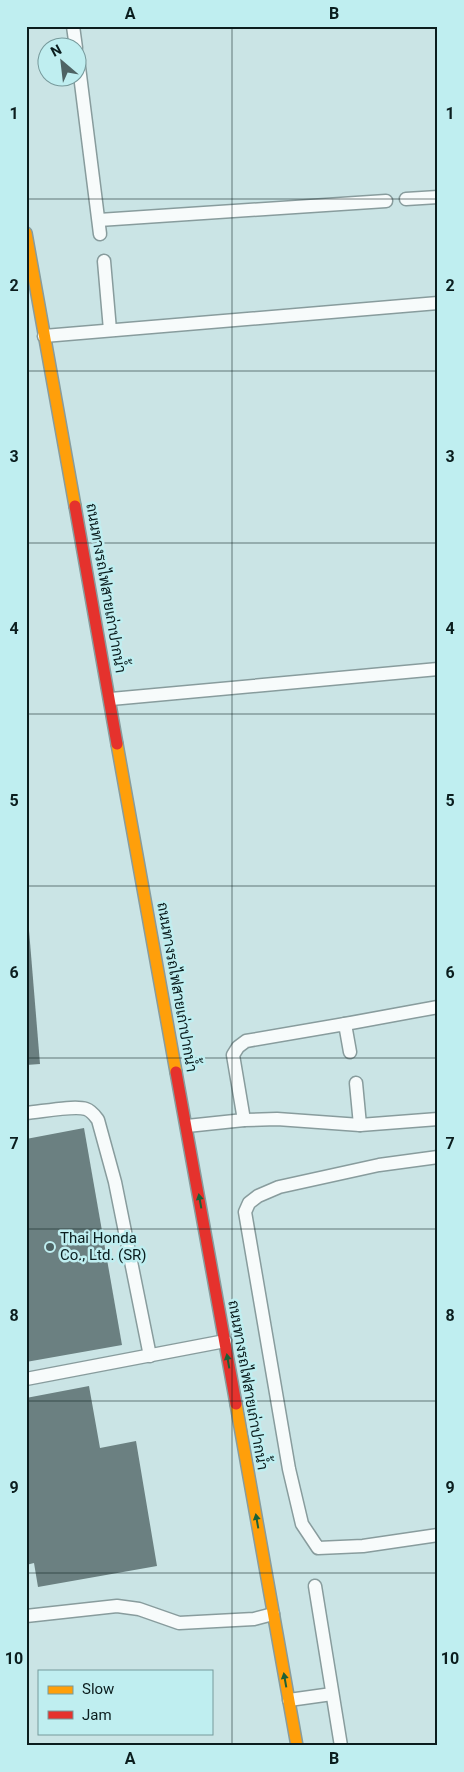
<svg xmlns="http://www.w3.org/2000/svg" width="464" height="1772" font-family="Roboto,Sarabun,sans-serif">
<rect width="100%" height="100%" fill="#cae4e5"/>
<g fill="#6b8081">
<path d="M 26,918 L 28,918 L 40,1064 L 26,1065 Z"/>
<path d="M 84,1128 L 122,1345 L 26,1362 L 26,1139 Z"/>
<path d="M 89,1386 L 100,1448 L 136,1441 L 157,1566 L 38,1587 L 34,1563 L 26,1565 L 26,1398 Z"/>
</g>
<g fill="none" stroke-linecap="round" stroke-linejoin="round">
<g stroke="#889c9d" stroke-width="15">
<g id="lane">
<path d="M 73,26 L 76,48"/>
<path d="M 78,59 L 100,234"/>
<path d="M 406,199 L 438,197"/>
<path d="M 99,220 L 386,201"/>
<path d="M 104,261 L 110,330"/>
<path d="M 44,336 L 438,303"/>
<path d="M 111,699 L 438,669"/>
<path d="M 345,1024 L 438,1007"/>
<path d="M 356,1083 L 360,1125"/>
<path d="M 26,1113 C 40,1112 74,1105 86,1109 C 92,1111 95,1116 98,1120 L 115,1182 L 150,1356"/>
<path d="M 244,1120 L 233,1055 L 238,1047 L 246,1041 L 345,1024 L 350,1052"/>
<path d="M 187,1126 L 244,1120 L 277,1119 L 360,1125 L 438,1119"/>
<path d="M 438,1157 L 379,1165 L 279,1187 L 258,1196 L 249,1203 L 245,1212 L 289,1469 L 302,1524 L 318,1548 L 363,1546 L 438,1535"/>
<path d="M 26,1379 L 225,1341"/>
<path d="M 315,1586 L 341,1746"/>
<path d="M 26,1616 L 117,1606 L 139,1609 L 179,1623 L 254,1619 L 273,1614"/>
<path d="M 289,1700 L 332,1694"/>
</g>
</g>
<g stroke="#889c9d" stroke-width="14">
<g id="slow">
<path d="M 26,233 L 75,506"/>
<path d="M 117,744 L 176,1072"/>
<path d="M 236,1404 L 297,1746"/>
</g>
</g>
<g stroke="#889c9d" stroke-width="14">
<g id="jam">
<path d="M 75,506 L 117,744"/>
<path d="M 176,1072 L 236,1404"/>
</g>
</g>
<use href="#lane" stroke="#f7fbfb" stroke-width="12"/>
<use href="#slow" stroke="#ff9f0a" stroke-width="11"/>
<use href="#jam" stroke="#e5322d" stroke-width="11"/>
</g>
<defs><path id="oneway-solid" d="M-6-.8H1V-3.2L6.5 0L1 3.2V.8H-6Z" transform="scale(1.25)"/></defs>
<g fill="#1c6137">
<use href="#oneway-solid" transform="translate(200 1201) rotate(-100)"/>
<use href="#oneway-solid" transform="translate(228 1361) rotate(-100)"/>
<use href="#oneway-solid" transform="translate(257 1521) rotate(-100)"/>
<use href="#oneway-solid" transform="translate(285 1680) rotate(-100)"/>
</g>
<path fill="none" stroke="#0b1d1e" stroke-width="1" stroke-opacity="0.55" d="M 232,26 L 232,1746M 26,199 L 438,199M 26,371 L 438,371M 26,543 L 438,543M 26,714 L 438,714M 26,886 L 438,886M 26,1058 L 438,1058M 26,1229 L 438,1229M 26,1401 L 438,1401M 26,1573 L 438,1573"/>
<circle fill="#4e6364" stroke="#bfeef0" stroke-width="2" cx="50" cy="1247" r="5"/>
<g text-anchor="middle" stroke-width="5" stroke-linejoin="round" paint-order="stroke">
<g font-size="15" fill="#0b1d1e" stroke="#bfeef0">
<text transform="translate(106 588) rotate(80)" y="5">ถนนทางรถไฟสายเก่าปากน้ำ</text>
<text transform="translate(177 987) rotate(80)" y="5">ถนนทางรถไฟสายเก่าปากน้ำ</text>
<text transform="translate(248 1385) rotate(80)" y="5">ถนนทางรถไฟสายเก่าปากน้ำ</text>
</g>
<g font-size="15" fill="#0b1d1e" stroke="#bfeef0" text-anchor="start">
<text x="60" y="1243">Thai Honda<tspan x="60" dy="17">Co., Ltd. (SR)</tspan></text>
</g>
</g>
<rect width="464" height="1772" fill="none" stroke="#bfeef0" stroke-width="55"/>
<rect x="38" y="1670" width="175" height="65" fill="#bfeef0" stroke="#779a9c"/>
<rect x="48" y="1686" width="25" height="8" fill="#ff9f0a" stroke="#779a9c"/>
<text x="82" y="1694" font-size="15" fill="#0b1d1e">Slow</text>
<rect x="48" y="1711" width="25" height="8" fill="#e5322d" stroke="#779a9c"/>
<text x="82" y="1720" font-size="15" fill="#0b1d1e">Jam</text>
<g transform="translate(62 62) rotate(332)"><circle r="24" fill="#bfeef0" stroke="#779a9c"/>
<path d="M0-4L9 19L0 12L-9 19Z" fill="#4e6364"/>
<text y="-8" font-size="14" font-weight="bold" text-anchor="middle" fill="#0b1d1e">N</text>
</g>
<rect x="28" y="28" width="408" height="1716" fill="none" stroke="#0b1d1e" stroke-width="2"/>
<g font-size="16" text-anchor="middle" font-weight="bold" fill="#0b1d1e">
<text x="130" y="19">A</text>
<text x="334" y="19">B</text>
<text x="14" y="119">1</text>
<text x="450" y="119">1</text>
<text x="14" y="291">2</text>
<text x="450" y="291">2</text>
<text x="14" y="462">3</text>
<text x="450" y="462">3</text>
<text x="14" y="634">4</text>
<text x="450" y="634">4</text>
<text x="14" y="806">5</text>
<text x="450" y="806">5</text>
<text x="14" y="978">6</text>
<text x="450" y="978">6</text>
<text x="14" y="1149">7</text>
<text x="450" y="1149">7</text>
<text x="14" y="1321">8</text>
<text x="450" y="1321">8</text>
<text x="14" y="1493">9</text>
<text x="450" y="1493">9</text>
<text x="14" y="1664">10</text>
<text x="450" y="1664">10</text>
<text x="130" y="1764">A</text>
<text x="334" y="1764">B</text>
</g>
</svg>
